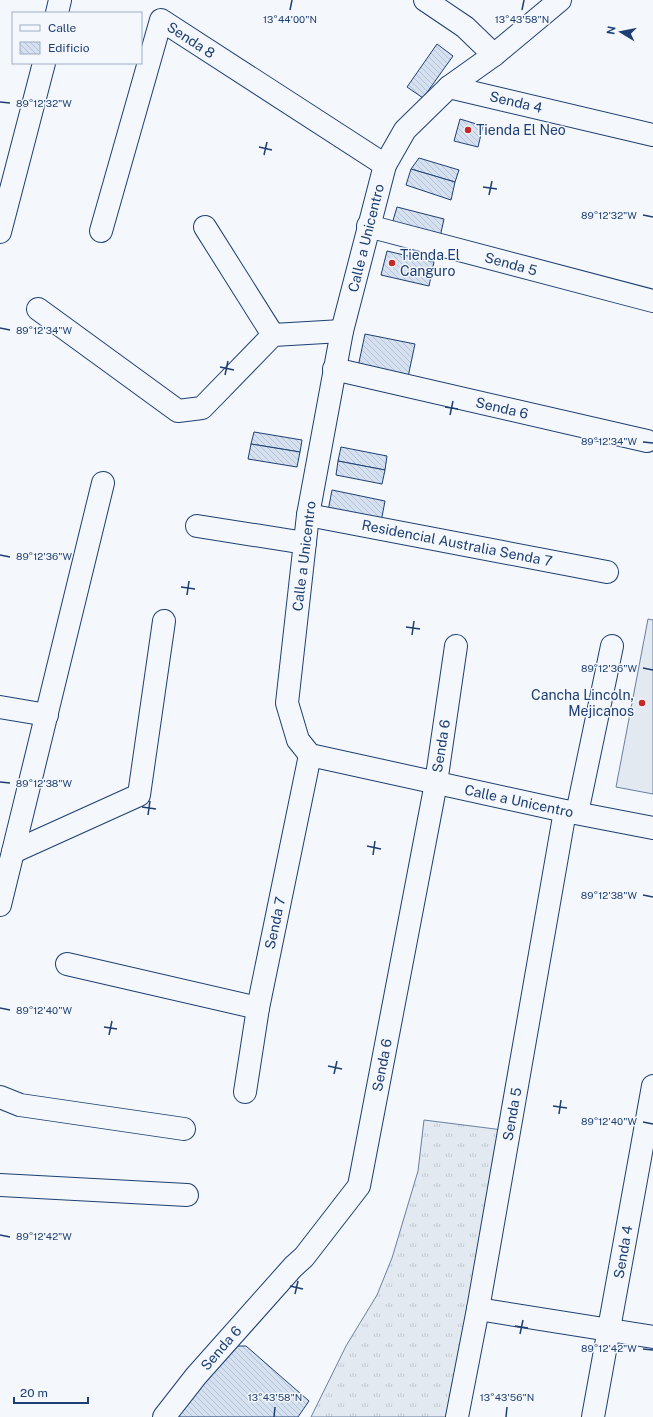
<svg xmlns="http://www.w3.org/2000/svg" width="653" height="1417" font-family="'Public Sans',sans-serif">
<defs>
<pattern id="grass-tufts" width="24" height="20" patternUnits="userSpaceOnUse"><rect width="24" height="20" fill="#e3e9f0"/><path d="M3 7l-1-3M5 7V3M7 7l1-3M15 17l-1-3M17 17v-4M19 17l1-3" fill="none" stroke="#c2c9d1"/></pattern>
<pattern id="building-back-hatch" width="6" height="6" patternUnits="userSpaceOnUse"><rect width="6" height="6" fill="#d5e0f0"/><path d="M-1 5l2 2M0 0l6 6M5-1l2 2" fill="none" stroke="#b6c1d1"/></pattern>
</defs>
<rect width="100%" height="100%" fill="#f4f7fb"/>
<path fill="url(#grass-tufts)" stroke="#687fa3" d="M 424,1120 L 503,1130 L 450,1417 L 311,1417 L 346,1346 L 377,1295 L 392,1258 L 418,1171 Z"/>
<path fill="#e3e9f0" stroke="#687fa3" d="M 648,619 L 653,620 L 653,794 L 616,787 Z"/>
<g fill="url(#building-back-hatch)" stroke="#1d3f73">
<path d="M 437,44 L 453,56 L 423,98 L 407,87 Z"/>
<path d="M 460,119 L 483,126 L 478,147 L 454,141 Z"/>
<path d="M 419,158 L 459,170 L 455,182 L 411,169 Z"/>
<path d="M 411,169 L 455,182 L 451,200 L 406,185 Z"/>
<path d="M 397,207 L 444,219 L 440,237 L 392,224 Z"/>
<path d="M 387,251 L 434,262 L 429,286 L 381,275 Z"/>
<path d="M 365,334 L 415,344 L 408,377 L 358,367 Z"/>
<path d="M 254,432 L 302,440 L 300,452 L 251,444 Z"/>
<path d="M 251,444 L 300,452 L 297,467 L 248,459 Z"/>
<path d="M 341,447 L 387,456 L 385,470 L 338,461 Z"/>
<path d="M 338,461 L 385,470 L 382,484 L 336,475 Z"/>
<path d="M 332,490 L 385,501 L 381,522 L 328,511 Z"/>
<path d="M 235,1346 L 246,1346 L 309,1401 L 298,1417 L 169,1417 Z"/>
</g>
<g fill="none" stroke-linecap="round" stroke-linejoin="round">
<g stroke="#1d3f73" stroke-width="24">
<g id="minor">
<path d="M 425,0 L 465,27 L 494,55"/>
<path d="M 560,0 L 494,55 L 449,87 L 405,130 L 385,165 L 342,331 L 308,515 L 287,703 L 298,740 L 310,755 L 565,811 L 653,828"/>
<path d="M 449,87 L 653,135"/>
<path d="M 368,226 L 653,301"/>
<path d="M 205,227 L 273,335"/>
<path d="M 101,231 L 161,20 L 385,165"/>
<path d="M 38,309 L 178,411 L 202,408 L 273,335 L 342,331"/>
<path d="M 334,369 L 647,441"/>
<path d="M 308,515 L 607,572"/>
<path d="M 197,526 L 305,543"/>
<path d="M 0,707 L 47,715"/>
<path d="M 577,813 L 612,646"/>
<path d="M 13,852 L 139,795 L 164,621"/>
<path d="M 0,905 L 103,483"/>
<path d="M 67,964 L 258,1008"/>
<path d="M 245,1092 L 258,1008 L 310,755"/>
<path d="M 0,1097 L 20,1105 L 184,1129"/>
<path d="M 0,1185 L 187,1195"/>
<path d="M 478,1309 L 653,1337"/>
<path d="M 164,1417 L 196,1376 L 293,1267 L 304,1257 L 359,1186 L 436,783 L 456,646"/>
<path d="M 457,1417 L 478,1309 L 565,811"/>
<path d="M 593,1417 L 653,1086"/>
</g>
</g>
<g stroke="#1d3f73" stroke-width="24">
<g id="secondary">
<path d="M 57,13 L 60,0"/>
<path d="M 0,232 L 44,63"/>
</g>
</g>
<use href="#minor" stroke="#f4f7fb" stroke-width="22"/>
<use href="#secondary" stroke="#f4f7fb" stroke-width="22"/>
</g>
<path fill="none" stroke="#1d3f73" stroke-width="1.5" d="M 290,10 L 292,0M 522,10 L 524,0M 0,102 L 10,103M 259,147 L 272,150M 264,155 L 267,142M 483,187 L 497,189M 489,195 L 492,181M 643,215 L 653,217M 0,328 L 10,330M 220,367 L 234,370M 225,375 L 228,361M 445,407 L 458,409M 450,415 L 453,401M 643,442 L 653,443M 0,555 L 10,557M 181,587 L 195,589M 187,595 L 189,581M 406,627 L 420,629M 412,635 L 414,621M 643,668 L 653,670M 0,782 L 10,783M 142,807 L 156,809M 148,815 L 150,801M 367,846 L 381,849M 373,855 L 375,841M 643,895 L 653,897M 0,1008 L 10,1010M 104,1027 L 117,1029M 109,1035 L 112,1021M 328,1066 L 342,1069M 334,1074 L 337,1061M 553,1106 L 567,1108M 559,1114 L 561,1100M 643,1122 L 653,1124M 0,1235 L 10,1237M 290,1286 L 303,1289M 295,1294 L 298,1281M 515,1326 L 528,1328M 520,1334 L 523,1320M 643,1349 L 653,1350M 274,1417 L 275,1407M 506,1417 L 507,1407"/>
<g fill="#c62828" stroke="#f4f7fb" stroke-width="1.5">
<circle cx="468" cy="130" r="4"/>
<circle cx="392" cy="263" r="4"/>
<circle cx="642" cy="703" r="4"/>
</g>
<g text-anchor="middle" stroke-width="3" stroke-linejoin="round" paint-order="stroke">
<g font-size="14" fill="#1d3f73" stroke="#f4f7fb">
<text transform="translate(191 40) rotate(33)" y="5">Senda 8</text>
<text transform="translate(516 102) rotate(13)" y="5">Senda 4</text>
<text transform="translate(366 238) rotate(-76)" y="5">Calle a Unicentro</text>
<text transform="translate(511 264) rotate(15)" y="5">Senda 5</text>
<text transform="translate(502 408) rotate(13)" y="5">Senda 6</text>
<text transform="translate(457 543) rotate(11)" y="5">Residencial Australia Senda 7</text>
<text transform="translate(304 556) rotate(-83)" y="5">Calle a Unicentro</text>
<text transform="translate(441 746) rotate(-81)" y="5">Senda 6</text>
<text transform="translate(519 801) rotate(12)" y="5">Calle a Unicentro</text>
<text transform="translate(275 923) rotate(-78)" y="5">Senda 7</text>
<text transform="translate(382 1065) rotate(-79)" y="5">Senda 6</text>
<text transform="translate(512 1114) rotate(-80)" y="5">Senda 5</text>
<text transform="translate(623 1252) rotate(-80)" y="5">Senda 4</text>
<text transform="translate(221 1348) rotate(-49)" y="5">Senda 6</text>
</g>
<g font-size="14" fill="#1d3f73" stroke="#f4f7fb" text-anchor="start">
<text x="476" y="135">Tienda El Neo</text>
<text x="400" y="260">Tienda El<tspan x="400" dy="16">Canguro</tspan></text>
<text x="634" y="700" text-anchor="end">Cancha Lincoln,<tspan x="634" dy="16">Mejicanos</tspan></text>
</g>
</g>
<g font-size="10" text-anchor="middle" fill="#1d3f73" stroke="#f4f7fb" stroke-width="3" stroke-linejoin="round" paint-order="stroke">
<text x="290" y="23">13°44'00"N</text>
<text x="522" y="23">13°43'58"N</text>
<text x="44" y="107">89°12'32"W</text>
<text x="609" y="219">89°12'32"W</text>
<text x="44" y="334">89°12'34"W</text>
<text x="609" y="445">89°12'34"W</text>
<text x="44" y="560">89°12'36"W</text>
<text x="609" y="672">89°12'36"W</text>
<text x="44" y="787">89°12'38"W</text>
<text x="609" y="899">89°12'38"W</text>
<text x="44" y="1014">89°12'40"W</text>
<text x="609" y="1125">89°12'40"W</text>
<text x="44" y="1240">89°12'42"W</text>
<text x="609" y="1352">89°12'42"W</text>
<text x="275" y="1401">13°43'58"N</text>
<text x="507" y="1401">13°43'56"N</text>
</g>
<rect x="12" y="12" width="130" height="52" fill="#f4f7fb" stroke="#9eadc5"/>
<rect x="20" y="25" width="20" height="6" fill="#f4f7fb" stroke="#9eadc5"/>
<text x="48" y="32" font-size="12" fill="#1d3f73">Calle</text>
<rect x="20" y="42" width="20" height="12" fill="url(#building-back-hatch)" stroke="#9eadc5"/>
<text x="48" y="52" font-size="12" fill="#1d3f73">Edificio</text>
<g transform="translate(621 32) rotate(280)" stroke="#f4f7fb" stroke-width="3" paint-order="stroke">
<path d="M0-3L7 15L0 10L-7 15Z" fill="#1d3f73"/>
<text y="-6" font-size="11" font-weight="bold" text-anchor="middle" fill="#1d3f73">N</text>
</g>
<path d="M14 1397v6h74v-6" fill="none" stroke="#1d3f73" stroke-width="2"/>
<text x="20" y="1397" font-size="12" fill="#1d3f73" stroke="#f4f7fb" stroke-width="3" paint-order="stroke">20 m</text>
</svg>
